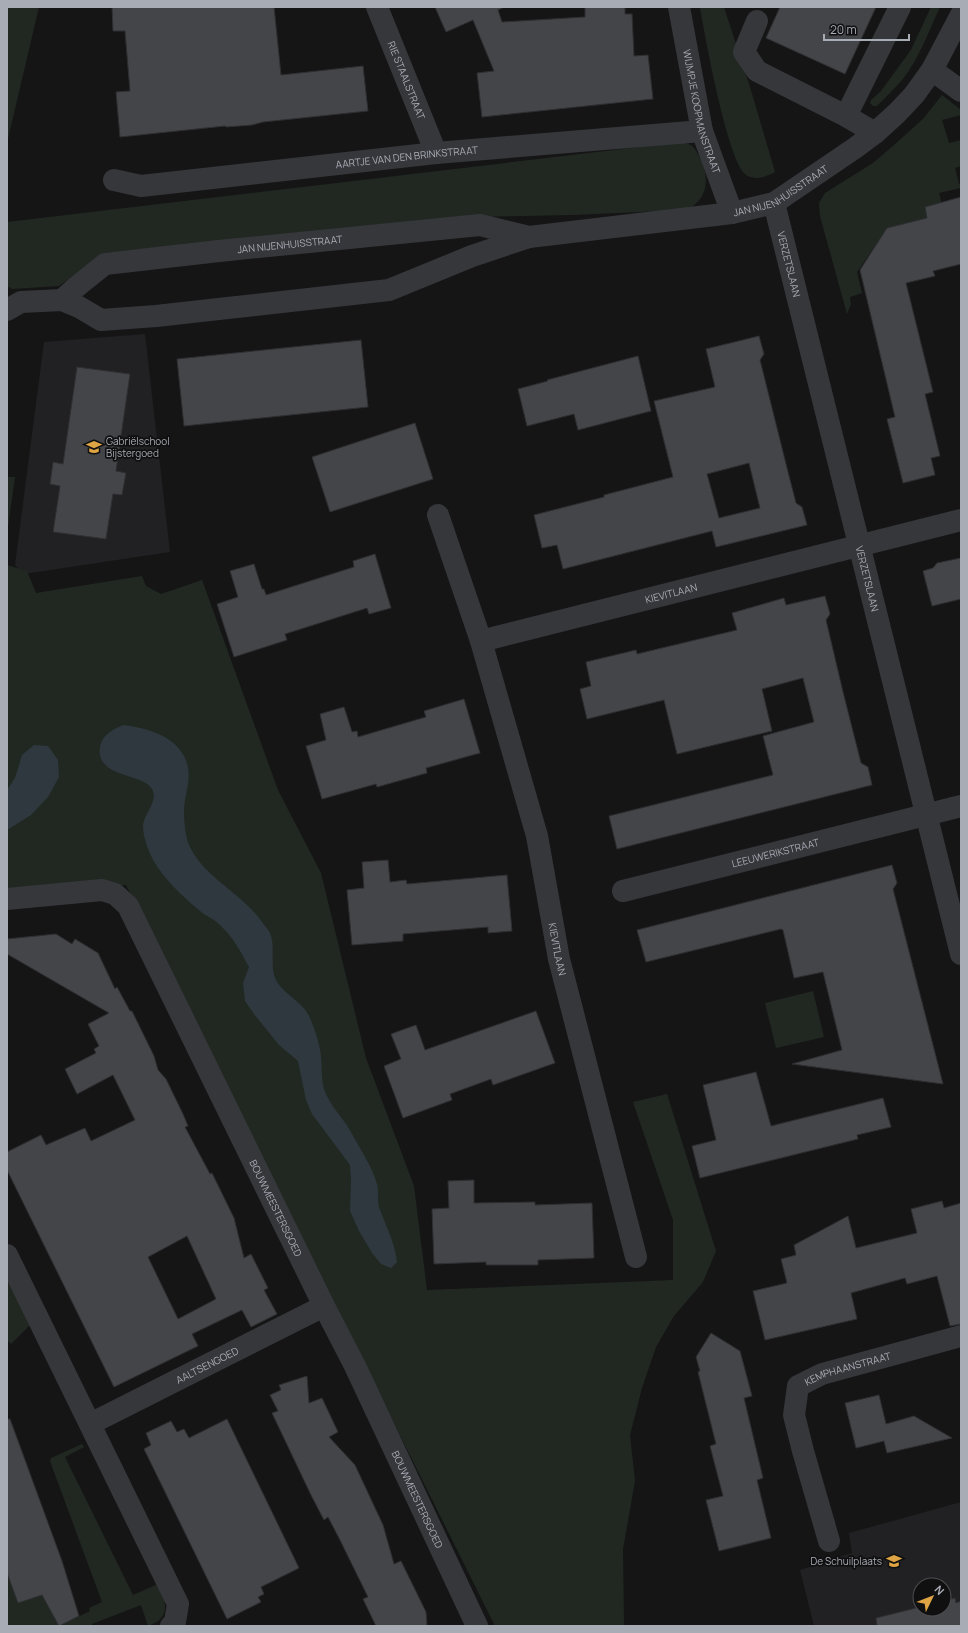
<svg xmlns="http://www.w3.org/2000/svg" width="968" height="1633" font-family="Manrope,sans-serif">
<rect width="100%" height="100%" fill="#151516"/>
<g fill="#212123" fill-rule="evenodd">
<path d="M 145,334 L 170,552 L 24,574 L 15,565 L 44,342 Z"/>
<path d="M 961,1502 L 961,1626 L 814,1626 L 800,1570 L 852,1553 L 849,1533 ZM 920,1585 L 944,1585 L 944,1609 L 920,1609 Z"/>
</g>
<g fill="#212822">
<path d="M 7,7 L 39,7 L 7,143 Z"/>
<path d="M 700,7 L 724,7 L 750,87 L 775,172 C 765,177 756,181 746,175 C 728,164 704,33 700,7 Z"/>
<path d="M 931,7 L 940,7 C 929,31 919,58 903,79 C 895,88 886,97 877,106 L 873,106 L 870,103 L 871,100 L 881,91 L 911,50 Z"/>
<path d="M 942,95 L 961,110 L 961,115 L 942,120 L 949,143 L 961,140 L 961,166 L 955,168 L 959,184 L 961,183 L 961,188 L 939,193 L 942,205 L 936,218 L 880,239 L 857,272 L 862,293 L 850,297 L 851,304 L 847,314 L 820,216 L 819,203 L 825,193 L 873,163 L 894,145 L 923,119 Z"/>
<path d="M 682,142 C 686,143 690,144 693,147 C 707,163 713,192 693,206 C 690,208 685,209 682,210 L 573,215 L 464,217 L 104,253 L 59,286 L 12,289 L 7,286 L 7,222 Z"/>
<path d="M 7,477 L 15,477 L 7,534 Z"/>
<path d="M 7,565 L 27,571 L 36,593 L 142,576 L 146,586 L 161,594 L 202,580 L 278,790 L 321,873 L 366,1058 L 414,1186 L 427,1290 L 673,1280 L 673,1220 L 633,1102 L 667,1094 L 716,1251 L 703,1282 L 674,1316 L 656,1347 L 642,1388 L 630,1435 L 635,1481 L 623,1549 L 624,1626 L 495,1626 L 126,885 L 7,895 Z"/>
<path d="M 813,991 L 824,1037 L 776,1048 L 765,1003 Z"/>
<path d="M 7,1276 L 31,1324 L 11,1344 L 7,1340 Z"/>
<path d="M 82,1444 L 84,1447 L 65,1457 L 133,1595 L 158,1584 C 166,1603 172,1617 148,1626 L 141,1605 L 92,1624 L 92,1626 L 7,1626 L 7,1492 L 59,1626 L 90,1611 L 89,1608 L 102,1602 L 50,1461 L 51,1458 Z"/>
</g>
<g fill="#2f383e">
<path d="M 123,725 C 145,728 172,734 184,756 C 194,776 185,790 184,810 C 184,820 185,835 189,845 C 203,877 242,893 262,922 C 264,925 268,929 270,933 C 276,947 269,966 276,980 C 284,995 302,1001 309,1016 C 314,1026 320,1045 321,1056 C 322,1067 321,1079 324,1089 C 329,1105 343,1117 351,1132 C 360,1149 372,1166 377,1184 C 379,1192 377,1200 379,1207 C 386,1227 394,1239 397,1262 L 391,1268 L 381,1264 L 372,1253 L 359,1231 L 350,1211 L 351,1180 L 350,1165 L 312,1114 L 306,1100 L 298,1061 L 279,1045 L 254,1014 L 245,1001 L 243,983 L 249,967 C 241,952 233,937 220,925 C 214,919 206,916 200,911 C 183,897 164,879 153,860 C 148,849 143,838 143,825 C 144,814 159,800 152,789 C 143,773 95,778 100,747 C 102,735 112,730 123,725 Z"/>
<path d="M 34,745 L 48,746 L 58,760 L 59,777 L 48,797 L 31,815 L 7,830 L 7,790 L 15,778 L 22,755 Z"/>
</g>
<g fill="#444549" stroke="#2f2f32" fill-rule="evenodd">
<path d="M 112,7 L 274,7 L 281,75 L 363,66 L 368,111 L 263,122 L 252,125 L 226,127 L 225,126 L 120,137 L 116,92 L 130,91 L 125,31 L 113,31 Z"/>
<path d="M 435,7 L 504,7 L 498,10 L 502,22 L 585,17 L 585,7 L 625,7 L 625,14 L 632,14 L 634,56 L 648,55 L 653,99 L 482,117 L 477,73 L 494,71 L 473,20 L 446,32 Z"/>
<path d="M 780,7 L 876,7 L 845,74 L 766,38 Z"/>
<path d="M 961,197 L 961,264 L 933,271 L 935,276 L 906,283 L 933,392 L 925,394 L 940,456 L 931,458 L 935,475 L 903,483 L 887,419 L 895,417 L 860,270 L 887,228 L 927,218 L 925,207 Z"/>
<path d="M 759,336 L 764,354 L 760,360 L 789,476 L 796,503 L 802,507 L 807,525 L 716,547 L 712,531 L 563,569 L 557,545 L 542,548 L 534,515 L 604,497 L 604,495 L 673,477 L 654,401 L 715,387 L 706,349 ZM 749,463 L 760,508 L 719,518 L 707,474 Z"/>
<path d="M 361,340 L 368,407 L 184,426 L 177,359 Z"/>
<path d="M 638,356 L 651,411 L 578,430 L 574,414 L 527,426 L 518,389 L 548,381 L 547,380 Z"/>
<path d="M 77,367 L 130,374 L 116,471 L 126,473 L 122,495 L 113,494 L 106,539 L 53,532 L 60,486 L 50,484 L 53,462 L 63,464 Z"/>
<path d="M 415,423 L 433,479 L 330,512 L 312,457 Z"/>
<path d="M 375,554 L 391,608 L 369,614 L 367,608 L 285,634 L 287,640 L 234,657 L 217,604 L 238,597 L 230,571 L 254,564 L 262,589 L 264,589 L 266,595 L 354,567 L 353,561 Z"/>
<path d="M 961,558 L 961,599 L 932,606 L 923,571 L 933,568 L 937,563 Z"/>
<path d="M 825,596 L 830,614 L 826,620 L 843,692 L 861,763 L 868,767 L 872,785 L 617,849 L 609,816 L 773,775 L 763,736 L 814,722 L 803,678 L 762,689 L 772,731 L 677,754 L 664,700 L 587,719 L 580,689 L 591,686 L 586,662 L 636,650 L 637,654 L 737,630 L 732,613 L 784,598 L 786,605 Z"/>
<path d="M 464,699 L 480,753 L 426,768 L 427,773 L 377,787 L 376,784 L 322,799 L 306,746 L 326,740 L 320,714 L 344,707 L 352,732 L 357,731 L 358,737 L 426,717 L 424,711 Z"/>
<path d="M 388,860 L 390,882 L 406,880 L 407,884 L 507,875 L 512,931 L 488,933 L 488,927 L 403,934 L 403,941 L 352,945 L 347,890 L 364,888 L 362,862 Z"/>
<path d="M 892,865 L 897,883 L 893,889 L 943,1084 L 792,1064 L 842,1050 L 823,972 L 794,978 L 783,930 L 781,929 L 646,962 L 637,930 Z"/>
<path d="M 56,934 L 72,944 L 75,939 L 98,953 L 115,989 L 117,987 L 130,1011 L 132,1011 L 154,1056 L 158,1070 L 166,1079 L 183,1114 L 188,1126 L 185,1127 L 210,1174 L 212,1173 L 234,1218 L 244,1258 L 251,1254 L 268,1288 L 264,1290 L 277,1314 L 251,1327 L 242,1310 L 192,1334 L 198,1346 L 114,1387 L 7,1170 L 7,1152 L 41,1135 L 46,1145 L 85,1128 L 91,1141 L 135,1120 L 113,1075 L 77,1094 L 65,1069 L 96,1053 L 94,1049 L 99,1046 L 88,1024 L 109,1013 L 7,954 L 7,939 ZM 187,1236 L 216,1299 L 178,1319 L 148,1257 Z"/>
<path d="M 536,1011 L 555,1063 L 493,1085 L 491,1079 L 450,1094 L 452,1100 L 403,1118 L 384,1066 L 401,1059 L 391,1034 L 416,1025 L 425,1050 Z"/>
<path d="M 756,1072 L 771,1126 L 883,1098 L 891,1127 L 857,1135 L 858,1139 L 700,1178 L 692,1146 L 716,1140 L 703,1085 Z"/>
<path d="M 474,1180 L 474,1203 L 535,1202 L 535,1205 L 592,1203 L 594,1258 L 538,1260 L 538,1265 L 486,1265 L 486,1262 L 434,1264 L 432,1209 L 449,1208 L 448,1181 Z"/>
<path d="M 942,1201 L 944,1208 L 961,1203 L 961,1324 L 950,1326 L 937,1276 L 907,1284 L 905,1278 L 851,1293 L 857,1319 L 765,1340 L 753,1291 L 787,1283 L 781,1259 L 796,1255 L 794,1245 L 848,1216 L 856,1248 L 917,1233 L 911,1209 Z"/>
<path d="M 711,1333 L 740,1351 L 752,1396 L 744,1398 L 763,1478 L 757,1480 L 771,1538 L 719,1551 L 706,1500 L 723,1496 L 710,1446 L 716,1444 L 698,1372 L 700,1371 L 696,1357 Z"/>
<path d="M 307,1376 L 309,1403 L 322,1398 L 338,1432 L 329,1437 L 355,1465 L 383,1525 L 394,1564 L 401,1561 L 426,1612 L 427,1626 L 376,1626 L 363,1599 L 368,1597 L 340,1540 L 328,1517 L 324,1520 L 311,1495 L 272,1413 L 278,1411 L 270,1395 L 281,1390 L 279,1385 Z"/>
<path d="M 879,1395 L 886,1424 L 914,1416 L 952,1438 L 887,1453 L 884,1441 L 856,1448 L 845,1403 Z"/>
<path d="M 7,1419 L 10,1419 L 62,1561 L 79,1616 L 59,1626 L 42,1595 L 18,1603 L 7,1573 Z"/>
<path d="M 227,1419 L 299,1568 L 261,1587 L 264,1594 L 258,1597 L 261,1602 L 227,1619 L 144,1449 L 151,1445 L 146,1433 L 171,1421 L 177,1432 L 184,1429 L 189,1438 Z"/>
<path d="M 955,1598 L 956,1603 L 961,1601 L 961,1626 L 877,1626 L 876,1618 L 920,1607 L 920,1609 L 944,1609 L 944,1601 Z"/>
</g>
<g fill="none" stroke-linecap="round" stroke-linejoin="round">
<g stroke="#36373b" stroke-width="22">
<path id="s1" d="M 377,7 L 436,153"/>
<path id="s2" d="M 679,7 L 702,131 L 732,213"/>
<path d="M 757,21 L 744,52 L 757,71 L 846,116 L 875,133"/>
<path d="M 932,70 L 961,91"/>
<path d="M 846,116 L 900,7"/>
<path id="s3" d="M 114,180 L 141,186 L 436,153 L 702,131"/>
<path id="s4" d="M 774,203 L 961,954"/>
<path id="s5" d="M 62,300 L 75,288 L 105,264 L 219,251 L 480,225 L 529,237"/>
<path id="s6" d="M 7,310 L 21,302 L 62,300 L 79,307 L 101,320 L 156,316 L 389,290 L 472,256 L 529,237 L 732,213 L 774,203 L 855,148 L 875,133 L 897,113 L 914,95 L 932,70 L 961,15"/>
<path id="s7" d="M 438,515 L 481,641 L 537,836 L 559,959 L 636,1257"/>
<path id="s8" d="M 481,641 L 961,520"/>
<path id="s9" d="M 623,891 L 961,806"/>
<path id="s10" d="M 7,899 L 102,890 L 115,894 L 128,906 L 324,1306 L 355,1366 L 477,1626"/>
<path d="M 7,1255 L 178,1604 L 175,1622 L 171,1626"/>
<path id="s11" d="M 90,1424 L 324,1306"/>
<path id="s12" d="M 829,1541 L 803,1451 L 794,1415 L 798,1386 L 822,1374 L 961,1336"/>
</g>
</g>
<defs>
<g id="school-bare" transform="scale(1.2)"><path d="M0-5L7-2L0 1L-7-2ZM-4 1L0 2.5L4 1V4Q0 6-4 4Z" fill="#dfa544" stroke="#101011" stroke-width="2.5" paint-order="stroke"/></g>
</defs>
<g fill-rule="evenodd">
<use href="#school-bare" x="94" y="447"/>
<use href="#school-bare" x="894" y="1561"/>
</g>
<g text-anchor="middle" stroke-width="3.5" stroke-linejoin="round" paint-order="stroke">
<g font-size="10" fill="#a8acb5" stroke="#101011">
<text dy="4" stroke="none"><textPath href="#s1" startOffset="79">RIE STAALSTRAAT</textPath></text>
<text dy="4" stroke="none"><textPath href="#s2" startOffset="107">WIJMPJE KOOPMANSTRAAT</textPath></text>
<text dy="4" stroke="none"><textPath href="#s3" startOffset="295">AARTJE VAN DEN BRINKSTRAAT</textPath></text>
<text dy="4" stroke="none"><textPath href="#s6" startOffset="799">JAN NIJENHUISSTRAAT</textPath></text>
<text dy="4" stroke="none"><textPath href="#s5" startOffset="242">JAN NIJENHUISSTRAAT</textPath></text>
<text dy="4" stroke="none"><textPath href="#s4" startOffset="63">VERZETSLAAN</textPath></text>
<text dy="4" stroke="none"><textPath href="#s4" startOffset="387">VERZETSLAAN</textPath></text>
<text dy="4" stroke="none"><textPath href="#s8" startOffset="196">KIEVITLAAN</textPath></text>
<text dy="4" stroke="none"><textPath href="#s9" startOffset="157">LEEUWERIKSTRAAT</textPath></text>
<text dy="4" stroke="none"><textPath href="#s7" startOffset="451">KIEVITLAAN</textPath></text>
<text dy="4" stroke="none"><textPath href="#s10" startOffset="463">BOUWMEESTERSGOED</textPath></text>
<text dy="4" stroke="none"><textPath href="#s11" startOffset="131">AALTSENGOED</textPath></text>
<text dy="4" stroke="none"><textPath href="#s12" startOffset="213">KEMPHAANSTRAAT</textPath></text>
<text dy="4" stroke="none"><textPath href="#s10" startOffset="787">BOUWMEESTERSGOED</textPath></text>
</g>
<g font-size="10" fill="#a8acb5" stroke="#101011" text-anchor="start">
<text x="106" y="445">Gabriëlschool<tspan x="106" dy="12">Bijstergoed</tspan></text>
<text x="882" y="1565" text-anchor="end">De Schuilplaats</text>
</g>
</g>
<rect width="968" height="1633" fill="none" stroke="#a8acb5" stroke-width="16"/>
<g transform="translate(932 1597) rotate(47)"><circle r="19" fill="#101011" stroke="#4d4e53"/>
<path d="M0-3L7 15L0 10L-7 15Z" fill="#dfa544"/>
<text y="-6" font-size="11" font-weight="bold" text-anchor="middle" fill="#a8acb5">N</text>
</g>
<path d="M824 34v6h85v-6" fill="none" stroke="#a8acb5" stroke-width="2"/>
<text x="830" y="34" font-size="12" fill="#a8acb5" stroke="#101011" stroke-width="3" paint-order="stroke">20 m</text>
</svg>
